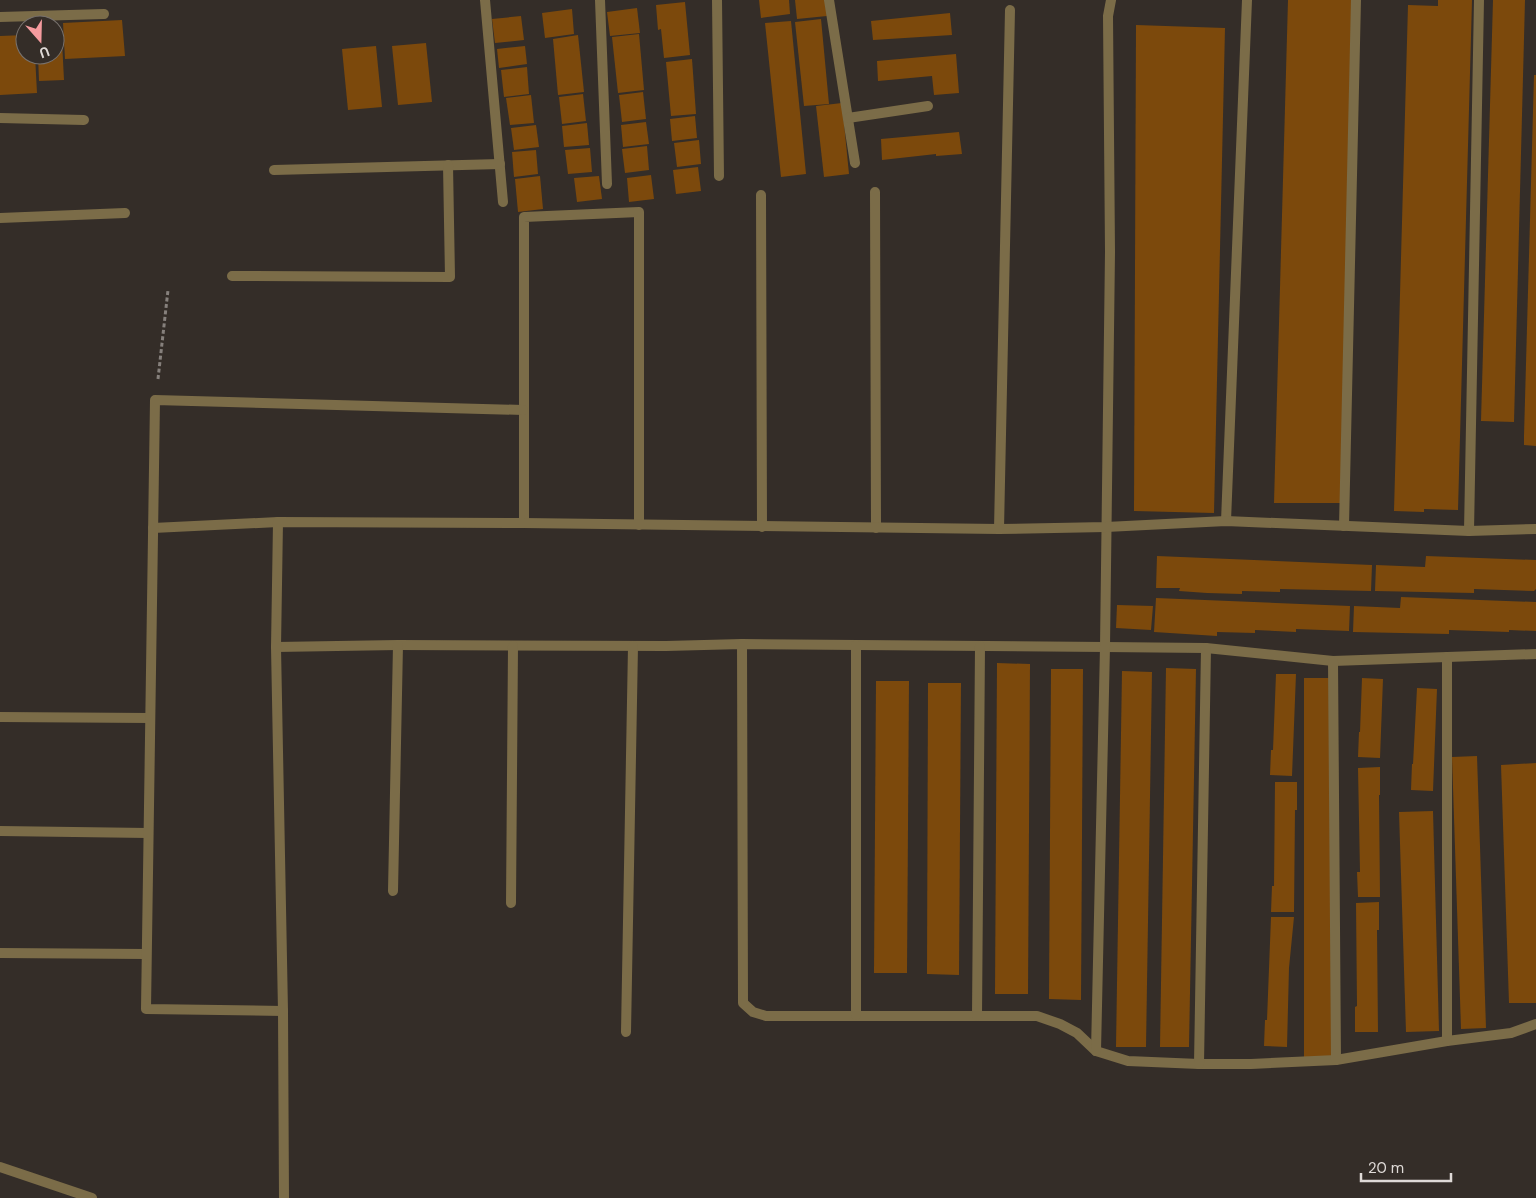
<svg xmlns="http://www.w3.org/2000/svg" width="1536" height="1198" font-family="'DM Sans',sans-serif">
<rect width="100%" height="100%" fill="#342d28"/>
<g fill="#7c490c">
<path d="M 759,0 L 789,0 L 790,14 L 761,18 Z"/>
<path d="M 795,0 L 825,0 L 827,16 L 797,19 Z"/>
<path d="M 1288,0 L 1355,0 L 1341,503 L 1274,503 Z"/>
<path d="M 1438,0 L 1472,0 L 1458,510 L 1424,509 L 1424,512 L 1394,511 L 1408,5 L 1438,6 Z"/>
<path d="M 1493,0 L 1525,0 L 1514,422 L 1481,421 Z"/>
<path d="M 685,2 L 690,55 L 664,58 L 661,29 L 658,30 L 656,5 Z"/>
<path d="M 637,8 L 640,33 L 610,36 L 607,12 Z"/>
<path d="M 572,9 L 574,34 L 545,38 L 542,13 Z"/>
<path d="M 950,13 L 952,35 L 873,40 L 871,21 Z"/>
<path d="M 521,16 L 524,40 L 495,43 L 492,19 Z"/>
<path d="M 821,19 L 829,104 L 804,106 L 795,22 Z"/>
<path d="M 122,20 L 125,56 L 65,59 L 63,23 Z"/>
<path d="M 791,21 L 806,174 L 781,177 L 765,23 Z"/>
<path d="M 1136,25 L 1225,28 L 1214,513 L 1134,511 Z"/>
<path d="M 639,34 L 644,90 L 618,93 L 612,37 Z"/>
<path d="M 25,35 L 25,55 L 35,55 L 37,93 L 0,95 L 0,36 Z"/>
<path d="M 578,35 L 584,92 L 558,95 L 553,39 Z"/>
<path d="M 62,41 L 64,80 L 39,81 L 38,55 L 55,55 L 55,42 Z"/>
<path d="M 426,43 L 432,102 L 398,105 L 392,46 Z"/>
<path d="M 376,46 L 382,107 L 348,110 L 342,49 Z"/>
<path d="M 525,46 L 527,64 L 499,68 L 497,49 Z"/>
<path d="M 956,54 L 959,93 L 934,95 L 932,76 L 878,81 L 877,61 Z"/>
<path d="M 692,59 L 696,114 L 671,116 L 666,62 Z"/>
<path d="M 527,67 L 529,94 L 504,97 L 501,70 Z"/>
<path d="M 1534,75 L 1536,75 L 1536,446 L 1524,445 L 1524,436 Z"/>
<path d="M 643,92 L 646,119 L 622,122 L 619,95 Z"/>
<path d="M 583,94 L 586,121 L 562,124 L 559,97 Z"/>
<path d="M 531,95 L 534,123 L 510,125 L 506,98 Z"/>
<path d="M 842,103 L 849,174 L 824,177 L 816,106 Z"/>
<path d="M 695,116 L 697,138 L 672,141 L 670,119 Z"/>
<path d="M 646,122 L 649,144 L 623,147 L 621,125 Z"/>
<path d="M 587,123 L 589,145 L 564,147 L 562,126 Z"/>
<path d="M 536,125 L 539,147 L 514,150 L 511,128 Z"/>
<path d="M 959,132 L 962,154 L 936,156 L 936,154 L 882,160 L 881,139 Z"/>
<path d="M 699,140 L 701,164 L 677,167 L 674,143 Z"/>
<path d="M 647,146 L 649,170 L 625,173 L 622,149 Z"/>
<path d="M 590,148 L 592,172 L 568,174 L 565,150 Z"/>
<path d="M 536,150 L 538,174 L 514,177 L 512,152 Z"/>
<path d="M 698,167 L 701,191 L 676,194 L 673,170 Z"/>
<path d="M 651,175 L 654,199 L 629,202 L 627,178 Z"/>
<path d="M 540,176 L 543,209 L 518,212 L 515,179 Z"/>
<path d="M 599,176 L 602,199 L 577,202 L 574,178 Z"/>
<path d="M 1157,556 L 1372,565 L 1371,591 L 1280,589 L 1280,592 L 1242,591 L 1242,594 L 1207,593 L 1179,591 L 1180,588 L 1156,588 Z"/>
<path d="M 1426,556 L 1536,560 L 1536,589 L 1534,591 L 1474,589 L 1474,593 L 1375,591 L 1376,565 L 1425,567 Z"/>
<path d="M 1401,597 L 1536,602 L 1536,631 L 1509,630 L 1509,632 L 1449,630 L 1449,634 L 1353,632 L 1354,606 L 1400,608 Z"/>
<path d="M 1156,598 L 1350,606 L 1349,631 L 1296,629 L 1296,632 L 1255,630 L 1255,633 L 1217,632 L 1217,636 L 1154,632 Z"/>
<path d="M 1117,605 L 1153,606 L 1151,630 L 1116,628 Z"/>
<path d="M 997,663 L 1030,664 L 1028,994 L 995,994 Z"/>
<path d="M 1166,668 L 1196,669 L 1189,1047 L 1160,1047 Z"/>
<path d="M 1051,669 L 1083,669 L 1081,1000 L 1049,999 Z"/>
<path d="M 1122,671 L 1152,672 L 1146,1047 L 1116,1047 Z"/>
<path d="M 1276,674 L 1296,674 L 1292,776 L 1270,775 L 1271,750 L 1273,750 Z"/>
<rect x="1304" y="678" width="28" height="379"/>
<path d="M 1362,678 L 1383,679 L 1380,758 L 1358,757 L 1359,732 L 1360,732 Z"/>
<path d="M 876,681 L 909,681 L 907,973 L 874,973 Z"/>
<path d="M 928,683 L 961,683 L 959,975 L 927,974 Z"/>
<path d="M 1417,688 L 1437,689 L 1433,791 L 1411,790 L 1412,764 L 1413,764 Z"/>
<path d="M 1477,756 L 1486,1028 L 1461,1029 L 1452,757 Z"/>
<path d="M 1536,763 L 1536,1003 L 1509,1003 L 1501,765 Z"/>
<path d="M 1380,767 L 1380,795 L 1379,795 L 1380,897 L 1358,897 L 1357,872 L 1360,872 L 1358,768 Z"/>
<path d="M 1275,782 L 1297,782 L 1297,810 L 1295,810 L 1294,912 L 1271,912 L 1272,886 L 1274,886 Z"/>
<path d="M 1433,811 L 1439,1031 L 1406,1032 L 1399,812 Z"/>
<path d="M 1379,902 L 1379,930 L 1377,930 L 1378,1032 L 1355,1032 L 1355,1007 L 1357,1006 L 1356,903 Z"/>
<path d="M 1271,917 L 1294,917 L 1289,968 L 1287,1047 L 1264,1046 L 1265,1020 L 1267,1020 Z"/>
</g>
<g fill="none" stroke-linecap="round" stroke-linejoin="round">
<path stroke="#86807c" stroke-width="3" stroke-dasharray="4 2.5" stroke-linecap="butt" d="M 158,379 L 168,290"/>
<g stroke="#7b6c48" stroke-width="10">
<path d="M 485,0 L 503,202"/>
<path d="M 600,0 L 607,184"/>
<path d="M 717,0 L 719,176"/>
<path d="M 829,0 L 855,163"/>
<path d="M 0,17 L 104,14"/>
<path d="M 0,118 L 84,120"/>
<path d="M 848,118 L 928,106"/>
<path d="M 274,170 L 500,164"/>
<path d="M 875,192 L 876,528"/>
<path d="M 761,195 L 762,527"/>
<path d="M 0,218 L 125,213"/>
<path d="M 232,276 L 450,277 L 448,165"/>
<path d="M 1226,521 L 1247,0"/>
<path d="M 524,523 L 524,217 L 639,212 L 639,525"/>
<path d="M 1344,526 L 1356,0"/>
<path d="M 153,528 L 278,522"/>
<path d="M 999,529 L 1010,10"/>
<path d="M 1469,531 L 1479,0"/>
<path d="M 742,644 L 743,1003 L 753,1012 L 766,1016 L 1037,1016 L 1060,1024 L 1077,1033 L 1096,1051 L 1128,1061 L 1199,1064 L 1251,1064 L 1336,1060 L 1447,1041 L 1511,1033 L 1536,1024"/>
<path d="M 276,647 L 398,645 L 666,646 L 742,644 L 1105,647 L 1206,648 L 1333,661 L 1536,654"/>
<path d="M 1333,661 L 1336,1060"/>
<path d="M 0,717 L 150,718"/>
<path d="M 0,831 L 148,833"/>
<path d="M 393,891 L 398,645"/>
<path d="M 511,903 L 513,646"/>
<path d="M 0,953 L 146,954"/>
<path d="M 283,1011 L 146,1009 L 155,400 L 523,410"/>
<path d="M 856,1015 L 856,645"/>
<path d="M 977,1016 L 980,646"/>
<path d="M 626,1032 L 633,646"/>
<path d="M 1447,1041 L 1447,657"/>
<path d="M 1096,1051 L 1105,647 L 1110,252 L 1108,16 L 1111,0"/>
<path d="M 1199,1064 L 1206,648"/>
<path d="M 0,1167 L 92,1198"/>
<path d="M 284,1198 L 283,1011 L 276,647 L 278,522 L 524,523 L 999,529 L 1106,527 L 1226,521 L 1469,531 L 1536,529"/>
</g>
</g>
<g transform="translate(40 40) rotate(160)"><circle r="24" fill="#342d28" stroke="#78726e"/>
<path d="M0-4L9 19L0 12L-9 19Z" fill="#f59b9e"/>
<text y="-8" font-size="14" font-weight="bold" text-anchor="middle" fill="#dfdad7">U</text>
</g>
<path d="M1361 1173v8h90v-8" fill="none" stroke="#dfdad7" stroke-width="2.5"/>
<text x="1368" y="1173" font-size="15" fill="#dfdad7" stroke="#342d28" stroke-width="4" paint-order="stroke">20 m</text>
</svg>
